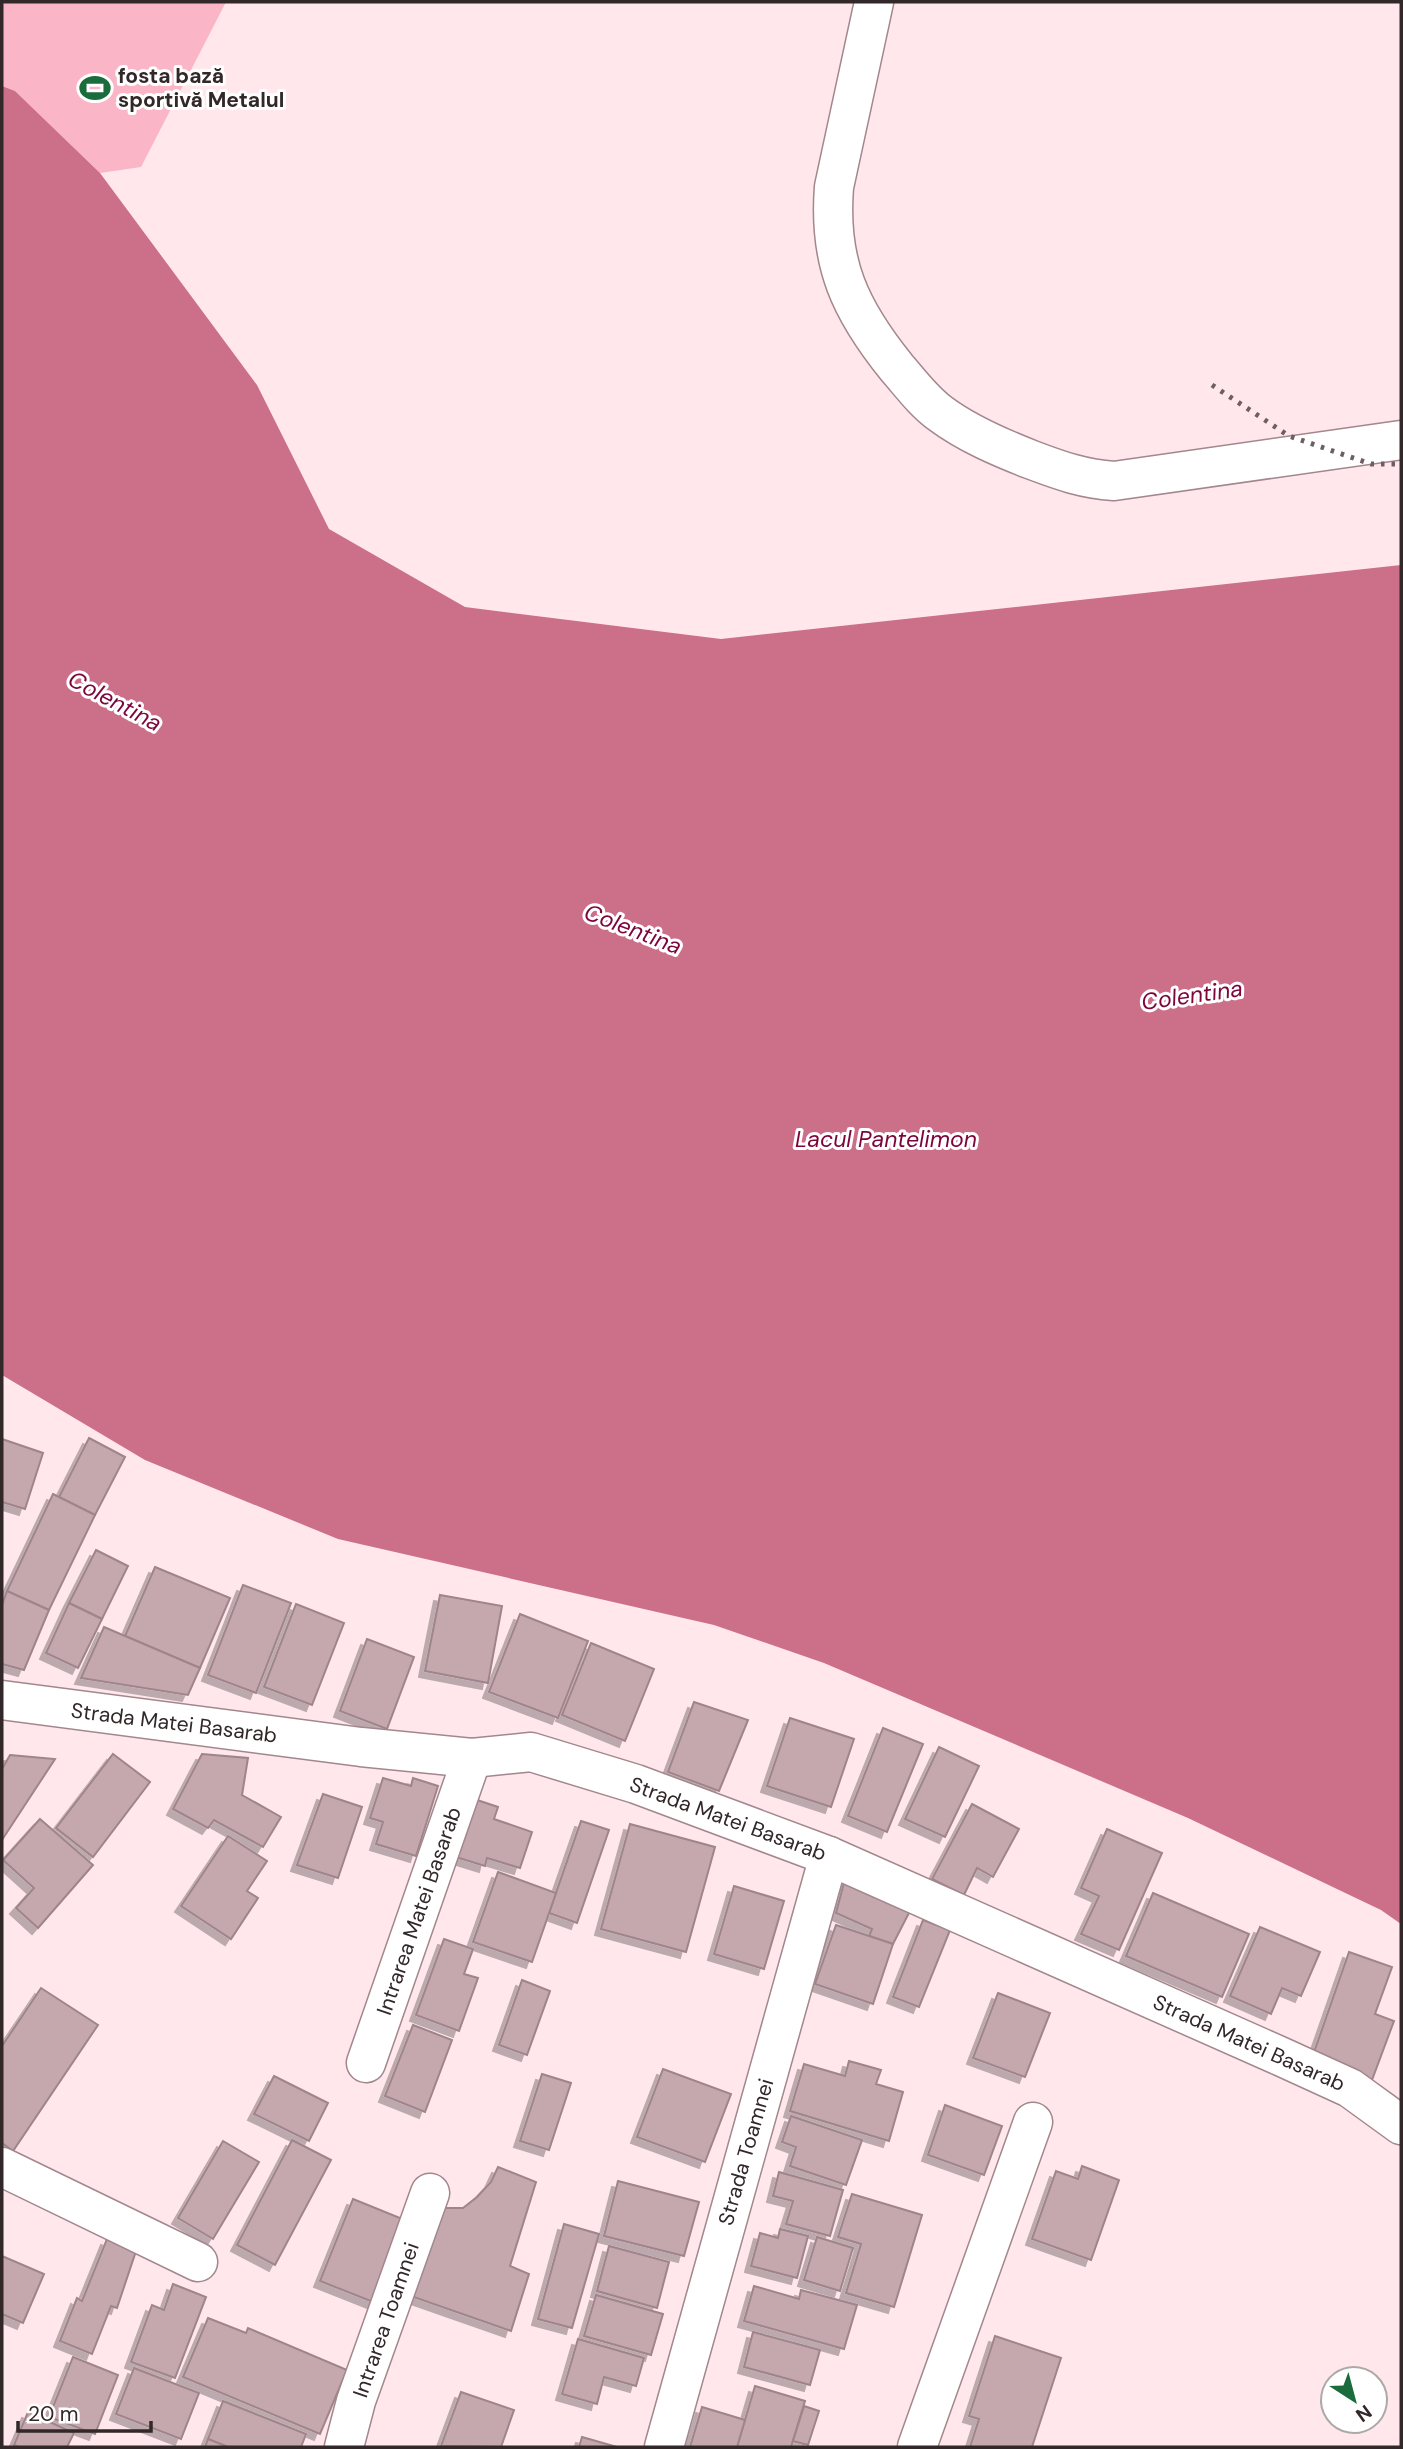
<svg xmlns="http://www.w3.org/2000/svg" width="1403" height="2449" font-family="'DM Sans',sans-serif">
<defs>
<filter id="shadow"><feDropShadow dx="-6" dy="6" stdDeviation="0" flood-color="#0004"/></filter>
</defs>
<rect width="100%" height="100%" fill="#ffe7ec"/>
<path fill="#fab6c7" d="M 2,2 L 226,2 L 141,167 L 100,173 L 15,91 L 2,86 Z"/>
<path fill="#cc6f89" d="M 2,86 L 15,91 L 100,173 L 257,385 L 329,529 L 465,607 L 721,639 L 1401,565 L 1401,1924 L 1381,1910 L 1188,1818 L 824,1663 L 714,1625 L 338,1539 L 145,1460 L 2,1375 Z"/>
<g fill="#c4a8ae" stroke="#9f858b" stroke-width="2" filter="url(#shadow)">
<path d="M 89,1438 L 125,1457 L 95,1515 L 59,1497 Z"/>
<path d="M 2,1439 L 43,1453 L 25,1509 L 2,1502 Z"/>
<path d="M 53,1494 L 95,1515 L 49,1610 L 7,1591 Z"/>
<path d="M 96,1550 L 128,1566 L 102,1619 L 69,1603 Z"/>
<path d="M 155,1567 L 230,1598 L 200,1668 L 125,1636 Z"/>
<path d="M 243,1585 L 291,1603 L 256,1693 L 208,1675 Z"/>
<path d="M 7,1591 L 49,1610 L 24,1670 L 2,1664 L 2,1605 Z"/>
<path d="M 440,1595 L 502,1606 L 488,1683 L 425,1671 Z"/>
<path d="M 69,1603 L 102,1619 L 78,1668 L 46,1653 Z"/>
<path d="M 296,1604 L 344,1623 L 312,1705 L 264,1687 Z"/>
<path d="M 520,1614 L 588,1641 L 558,1718 L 489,1692 Z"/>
<path d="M 104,1627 L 200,1668 L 188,1695 L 81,1678 Z"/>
<path d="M 367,1639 L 414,1657 L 387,1729 L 340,1711 Z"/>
<path d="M 591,1643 L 654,1669 L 625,1741 L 562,1715 Z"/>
<path d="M 694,1702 L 748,1720 L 719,1791 L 668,1772 Z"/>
<path d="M 790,1718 L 854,1739 L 831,1807 L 767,1786 Z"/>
<path d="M 883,1728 L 923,1744 L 887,1832 L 848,1816 Z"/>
<path d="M 939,1747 L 979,1766 L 945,1837 L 905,1819 Z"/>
<path d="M 113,1754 L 150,1782 L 93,1857 L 56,1828 Z"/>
<path d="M 202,1754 L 248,1758 L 242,1795 L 281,1817 L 263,1847 L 214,1820 L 208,1828 L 173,1809 Z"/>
<path d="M 10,1755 L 55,1759 L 2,1840 L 2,1769 Z"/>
<path d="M 383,1778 L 411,1786 L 413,1778 L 438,1786 L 416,1856 L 376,1844 L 383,1822 L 370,1818 Z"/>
<path d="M 323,1794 L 362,1807 L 338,1878 L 297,1865 Z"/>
<path d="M 462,1795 L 498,1807 L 494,1819 L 532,1832 L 520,1868 L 487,1858 L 485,1866 L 443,1853 Z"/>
<path d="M 972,1804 L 1019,1829 L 993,1877 L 977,1868 L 964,1895 L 932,1879 Z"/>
<path d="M 40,1819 L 93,1865 L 38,1928 L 16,1908 L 34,1888 L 3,1860 Z"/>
<path d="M 581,1821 L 609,1830 L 577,1923 L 549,1913 Z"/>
<path d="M 630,1824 L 715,1847 L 686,1952 L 601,1929 Z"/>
<path d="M 1107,1829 L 1162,1853 L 1119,1950 L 1081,1934 L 1099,1896 L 1081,1888 Z"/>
<path d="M 228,1836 L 267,1861 L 247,1891 L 258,1898 L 231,1939 L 181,1906 Z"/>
<path d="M 498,1872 L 556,1893 L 532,1962 L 473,1942 Z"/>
<path d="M 845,1879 L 912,1907 L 893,1944 L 869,1936 L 872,1929 L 836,1913 Z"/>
<path d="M 734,1886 L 784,1901 L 764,1969 L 714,1954 Z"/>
<path d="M 1153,1893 L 1249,1934 L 1222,1997 L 1126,1956 Z"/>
<path d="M 923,1920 L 950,1930 L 919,2007 L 893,1997 Z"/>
<path d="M 836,1925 L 893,1944 L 873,2004 L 815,1984 Z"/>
<path d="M 1260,1927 L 1320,1952 L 1301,1996 L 1282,1988 L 1271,2014 L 1230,1996 Z"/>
<path d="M 444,1939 L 473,1949 L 464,1974 L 478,1978 L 459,2031 L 416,2015 Z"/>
<path d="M 1349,1952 L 1392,1967 L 1375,2014 L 1394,2021 L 1372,2080 L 1312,2058 Z"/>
<path d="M 522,1980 L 550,1991 L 527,2055 L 499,2045 Z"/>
<path d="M 41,1988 L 98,2025 L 13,2151 L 2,2143 L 2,2046 Z"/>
<path d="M 998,1993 L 1050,2013 L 1025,2077 L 973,2058 Z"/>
<path d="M 413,2025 L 452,2040 L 425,2112 L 385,2096 Z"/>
<path d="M 849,2061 L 881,2070 L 876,2084 L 903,2092 L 889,2141 L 790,2111 L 804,2064 L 845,2076 Z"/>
<path d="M 663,2069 L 731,2094 L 705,2162 L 637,2137 Z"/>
<path d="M 542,2074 L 571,2083 L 549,2150 L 520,2141 Z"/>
<path d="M 274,2076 L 328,2103 L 309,2141 L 254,2114 Z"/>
<path d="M 945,2105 L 1002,2126 L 984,2175 L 928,2155 Z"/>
<path d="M 791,2116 L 862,2140 L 846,2185 L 790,2166 L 796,2147 L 782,2142 Z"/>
<path d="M 292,2140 L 331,2160 L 275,2265 L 237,2245 Z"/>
<path d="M 223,2141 L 259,2162 L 213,2239 L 178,2218 Z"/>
<path d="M 1082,2166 L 1119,2180 L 1091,2260 L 1032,2239 L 1056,2171 L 1078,2179 Z"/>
<path d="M 498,2167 L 536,2182 L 510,2266 L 529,2274 L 511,2331 L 405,2294 L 436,2208 L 463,2208 L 477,2197 L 491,2182 Z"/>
<path d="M 779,2172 L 843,2190 L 830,2236 L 786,2224 L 793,2201 L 773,2196 Z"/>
<path d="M 618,2181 L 699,2202 L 684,2256 L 604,2236 Z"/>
<path d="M 852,2194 L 922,2215 L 894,2307 L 846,2293 L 861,2244 L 838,2237 Z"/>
<path d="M 353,2199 L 405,2220 L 373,2302 L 320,2281 Z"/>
<path d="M 564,2224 L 599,2234 L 572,2328 L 538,2319 Z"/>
<path d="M 780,2229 L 808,2236 L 797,2278 L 751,2266 L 760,2233 L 778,2238 Z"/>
<path d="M 817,2237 L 853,2248 L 840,2291 L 804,2280 Z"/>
<path d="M 107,2239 L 136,2251 L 117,2308 L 111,2306 L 92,2354 L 60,2341 L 77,2298 L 82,2301 Z"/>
<path d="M 609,2246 L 669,2262 L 657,2308 L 597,2291 Z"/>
<path d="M 2,2256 L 44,2274 L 23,2323 L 2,2314 Z"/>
<path d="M 173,2284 L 206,2297 L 175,2378 L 131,2362 L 152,2305 L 164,2310 Z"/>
<path d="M 754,2286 L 799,2299 L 801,2290 L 857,2305 L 844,2349 L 744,2321 Z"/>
<path d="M 596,2295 L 663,2314 L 651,2355 L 584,2336 Z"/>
<path d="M 208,2318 L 246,2333 L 248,2328 L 347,2370 L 320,2434 L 183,2377 Z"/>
<path d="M 753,2332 L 820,2350 L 810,2385 L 744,2367 Z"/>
<path d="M 995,2336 L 1061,2358 L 1032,2447 L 970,2447 L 979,2419 L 969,2416 Z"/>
<path d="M 578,2339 L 644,2358 L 636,2386 L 604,2377 L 597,2404 L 562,2394 Z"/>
<path d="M 73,2357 L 118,2375 L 95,2434 L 49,2417 Z"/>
<path d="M 134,2368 L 199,2393 L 181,2439 L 116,2414 Z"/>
<path d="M 755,2386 L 805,2401 L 791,2447 L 737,2447 Z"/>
<path d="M 461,2392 L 514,2410 L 501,2447 L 441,2446 Z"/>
<path d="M 223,2401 L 306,2434 L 301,2447 L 228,2447 L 208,2439 Z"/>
<path d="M 804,2406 L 819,2411 L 808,2445 L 793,2441 Z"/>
<path d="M 702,2407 L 745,2420 L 737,2447 L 690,2447 Z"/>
<path d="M 28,2412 L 74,2433 L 67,2447 L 19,2447 L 14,2445 Z"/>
<path d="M 582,2437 L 617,2447 L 579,2447 Z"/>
<path d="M 208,2439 L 228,2447 L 205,2447 Z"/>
</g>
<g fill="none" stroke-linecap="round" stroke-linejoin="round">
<g stroke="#a2878d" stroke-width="41">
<g id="minor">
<path d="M 874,2 L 834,187 C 828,263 850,310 897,368 C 911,384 924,402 941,414 C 968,434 1001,448 1032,460 C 1061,471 1084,479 1114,481 L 1401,440"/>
<path d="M 2,1700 L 361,1747 L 472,1758 L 531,1752 L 636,1784 L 829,1856 L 1282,2057 L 1350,2088 L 1401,2125"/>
<path d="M 366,2063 L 472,1758"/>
<path d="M 2,2167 L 198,2262"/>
<path d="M 344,2447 L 356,2401 L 430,2193"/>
<path d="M 664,2447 L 829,1856"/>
<path d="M 917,2447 L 1033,2122"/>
</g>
</g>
<use href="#minor" stroke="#fff" stroke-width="38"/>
<path stroke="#6d5e61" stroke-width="5" stroke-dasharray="3.5 7" stroke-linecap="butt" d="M 1212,385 L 1289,436 L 1371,464 L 1401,464"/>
</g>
<defs>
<g id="stadium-bare" transform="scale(2.415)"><path d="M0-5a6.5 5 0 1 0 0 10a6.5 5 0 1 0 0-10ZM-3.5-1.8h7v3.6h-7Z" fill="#1a6c3d" stroke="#fff" stroke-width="2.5" paint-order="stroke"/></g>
</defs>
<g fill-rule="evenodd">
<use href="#stadium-bare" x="95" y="88"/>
</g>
<g text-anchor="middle" stroke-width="6" stroke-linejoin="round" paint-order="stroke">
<g font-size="21" font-weight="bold" fill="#322729" stroke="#fff" text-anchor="start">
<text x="118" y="83">fosta bază<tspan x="118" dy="24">sportivă Metalul</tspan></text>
</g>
<g font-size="21" fill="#322729" stroke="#fff">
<text transform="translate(174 1723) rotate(7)" y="7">Strada Matei Basarab</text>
<text transform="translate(728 1819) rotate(20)" y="7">Strada Matei Basarab</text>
<text transform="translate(419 1911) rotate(-71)" y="7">Intrarea Matei Basarab</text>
<text transform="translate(1249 2043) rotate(24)" y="7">Strada Matei Basarab</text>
<text transform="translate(746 2152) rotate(-74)" y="7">Strada Toamnei</text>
<text transform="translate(386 2320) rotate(-71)" y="7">Intrarea Toamnei</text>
</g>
<g font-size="23" font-style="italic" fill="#7c053b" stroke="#fff">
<text transform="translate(115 701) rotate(28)" y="8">Colentina</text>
<text transform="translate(633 929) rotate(21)" y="8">Colentina</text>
<text transform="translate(1192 995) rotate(-8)" y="8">Colentina</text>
<text x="886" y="1147">Lacul Pantelimon</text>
</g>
</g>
<rect width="1403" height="2449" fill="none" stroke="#322729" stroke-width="7"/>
<g transform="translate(1354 2400) rotate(144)"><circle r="33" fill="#ffffff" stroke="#ada9a9" stroke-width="2"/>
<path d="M0-5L12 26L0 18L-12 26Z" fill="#1a6c3d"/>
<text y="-10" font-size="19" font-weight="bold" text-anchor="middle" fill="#322729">N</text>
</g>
<path d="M18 2421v10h133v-10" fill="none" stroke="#322729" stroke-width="3.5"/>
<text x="28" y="2421" font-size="21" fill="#322729" stroke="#ffffff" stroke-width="5" paint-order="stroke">20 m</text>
</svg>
